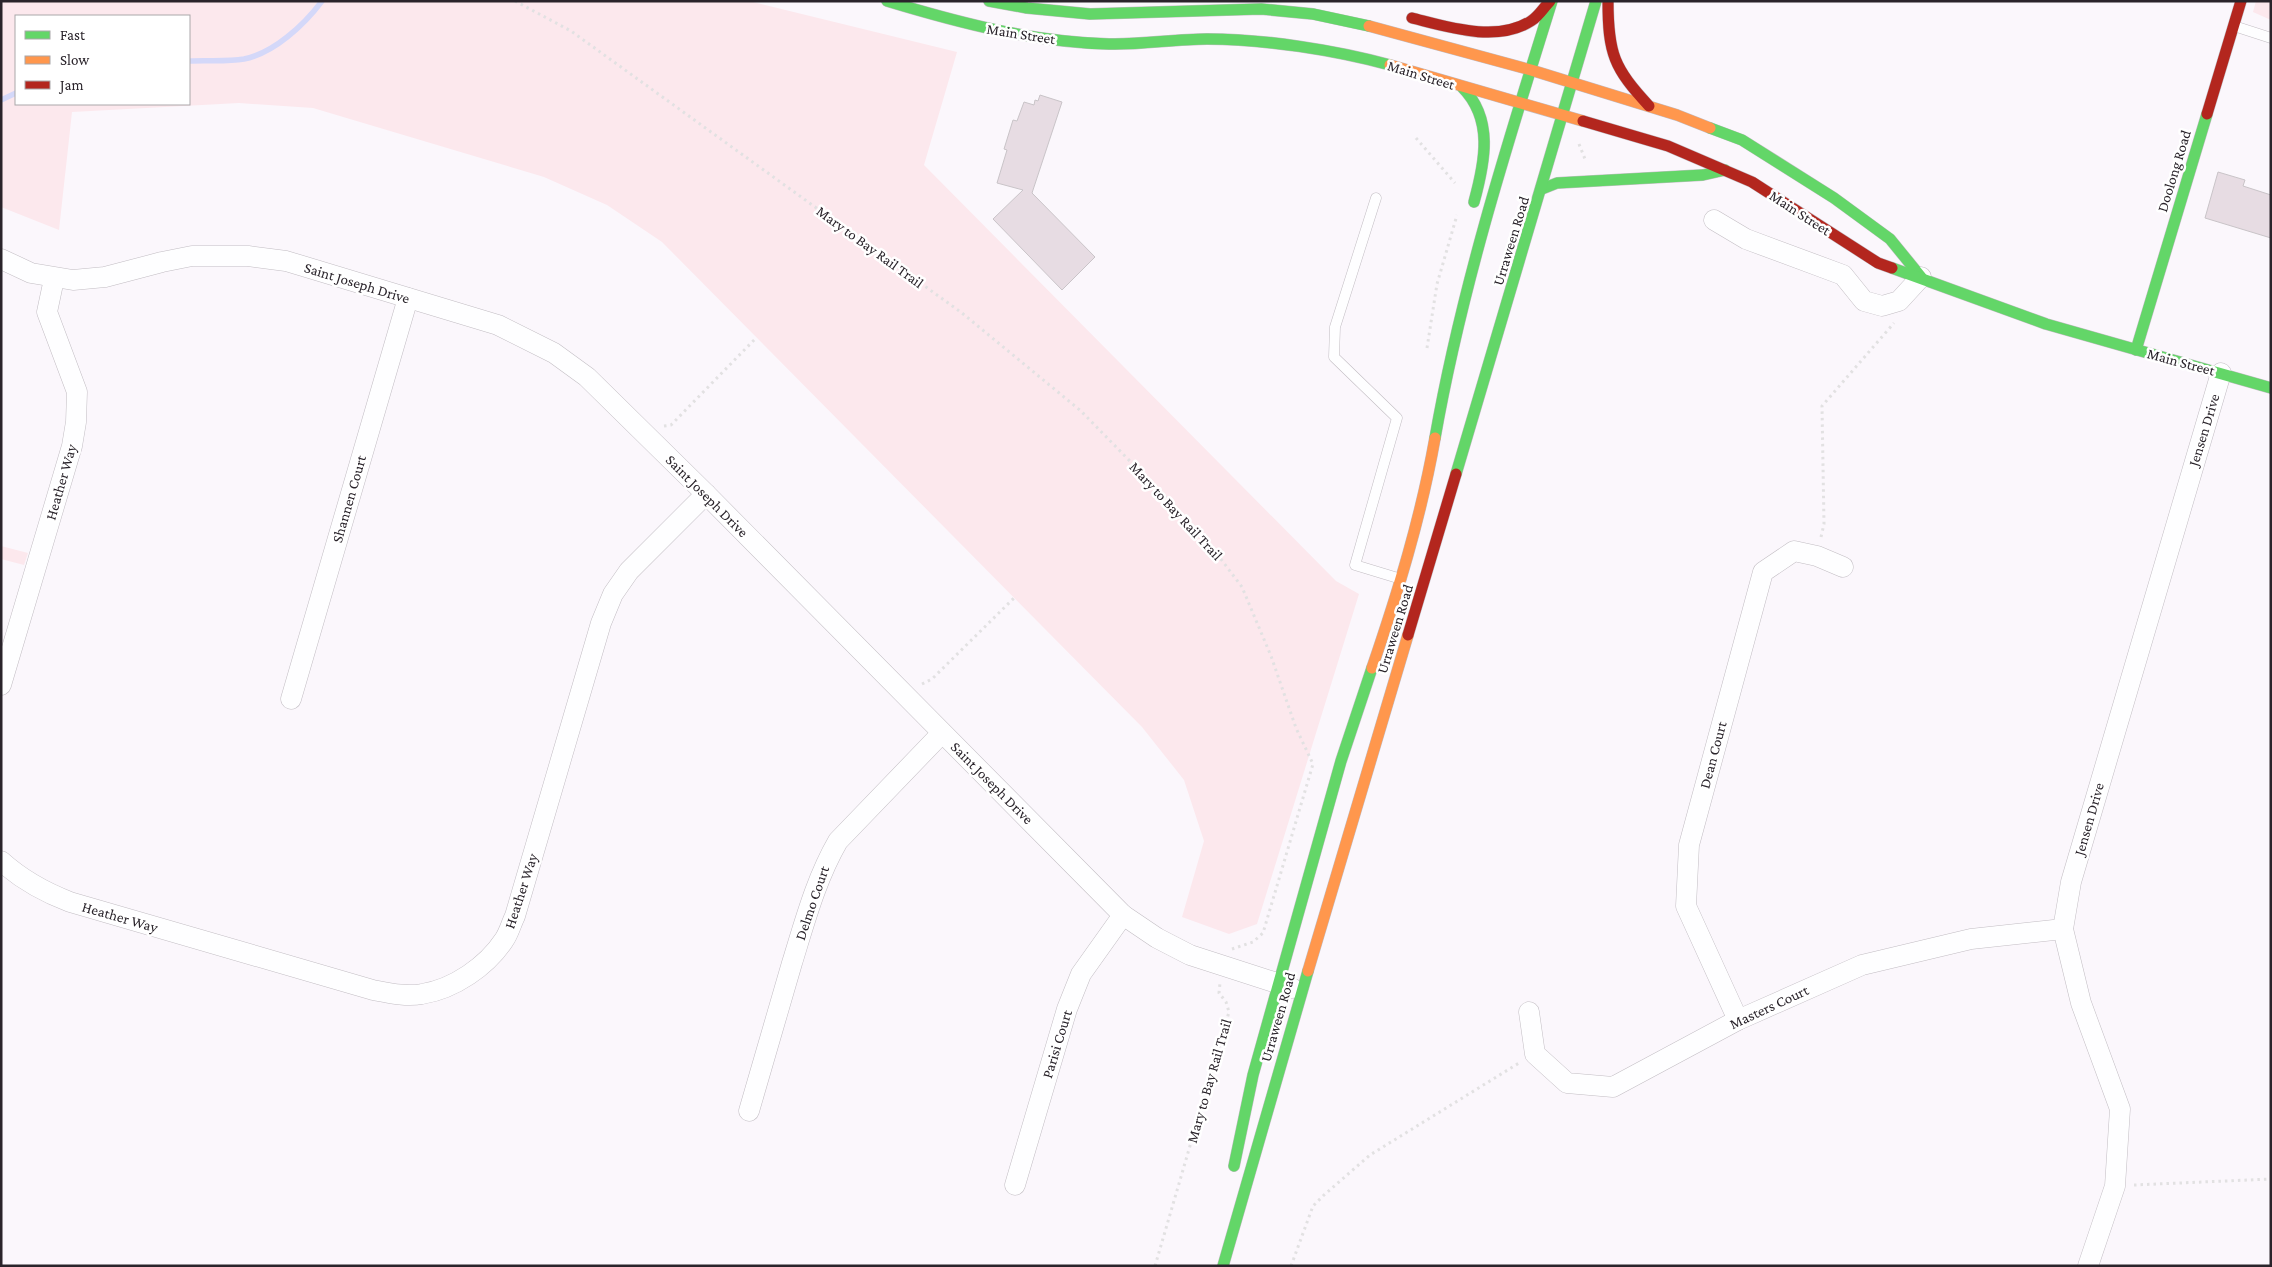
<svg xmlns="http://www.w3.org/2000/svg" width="2272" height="1267" font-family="'Crimson Pro',serif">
<rect width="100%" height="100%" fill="#fbf7fc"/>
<g fill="#fce8ed" fill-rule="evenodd">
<path d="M 1,1 L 749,1 L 957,52 L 924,165 L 1336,581 L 1359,594 L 1257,924 L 1229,934 L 1182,917 L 1204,841 L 1184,780 L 1142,727 L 662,242 L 607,205 L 544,177 L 313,108 L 239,103 L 72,112 L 59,230 L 1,207 ZM 16,16 L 189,16 L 189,104 L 16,104 Z"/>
<path d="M 2256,1 L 2271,1 L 2271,20 L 2253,12 Z"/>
<path d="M 1,546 L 28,553 L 24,565 L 1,559 Z"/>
</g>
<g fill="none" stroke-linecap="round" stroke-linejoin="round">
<g stroke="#d4d8f9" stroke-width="5.5">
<path d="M 189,61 C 206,60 227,62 244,59 C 274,53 304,25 322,1"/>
<path d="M 1,100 L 16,93"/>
</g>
</g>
<g fill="#e7dce3" stroke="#c9c4c8">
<path d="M 1040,95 L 1062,102 L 1032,193 L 1095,257 L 1062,290 L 993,219 L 1023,190 L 997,183 L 1007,150 L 1004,149 L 1013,120 L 1017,121 L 1024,102 L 1034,105 L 1035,100 L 1038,101 Z"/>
<path d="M 2218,172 L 2245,180 L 2243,186 L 2271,195 L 2271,238 L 2205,218 Z"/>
</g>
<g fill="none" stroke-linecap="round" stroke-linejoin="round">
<g stroke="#c2bdc3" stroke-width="11">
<g id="lane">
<path d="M 2234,26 L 2271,38"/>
<path d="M 1376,198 L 1335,327 L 1334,357 L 1397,418 L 1355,565 L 1401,579"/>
</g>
</g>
<g stroke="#c2bdc3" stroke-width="21">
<g id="street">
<path d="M 1714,220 L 1746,239 L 1843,275 L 1864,301 L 1882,306 L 1899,301 L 1921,277"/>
<path d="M 1,259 L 31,273 L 73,280 L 105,277 L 162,262 L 192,256 L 248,256 L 286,261 L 498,325 L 554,353 L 587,377 L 706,494 L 1123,915 L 1157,938 L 1190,955 L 1292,988"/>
<path d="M 1,685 L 72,446 L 76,422 L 77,392 L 47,312 L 54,279"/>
<path d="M 291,699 L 408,298"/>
<path d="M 1,861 C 22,880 44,892 70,902 L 373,990 C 389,993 406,997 422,994 C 454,989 487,966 504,940 C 509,933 511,924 515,916 L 601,623 L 613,594 L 629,571 L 706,494"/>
<path d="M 1529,1012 L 1535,1054 L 1567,1083 L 1613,1087 L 1738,1020 L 1862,965 L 1971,939 L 2063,929"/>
<path d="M 1738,1020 L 1686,906 L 1689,845 L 1763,572 L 1794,551 L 1817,556 L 1843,567"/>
<path d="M 749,1111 C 763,1062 778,1012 792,963 C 805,921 816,879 838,841 L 942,733"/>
<path d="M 1015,1185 L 1067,1009 L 1081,974 L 1123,915"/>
<path d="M 2088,1266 L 2115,1186 L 2120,1109 L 2081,1003 L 2063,929 L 2071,882 L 2221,373"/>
</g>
</g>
<g stroke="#c2bdc3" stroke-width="12">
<g id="fast">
<path d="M 887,1 C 960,23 1032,42 1109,44 C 1141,45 1174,39 1207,39 C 1264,39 1335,50 1390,65"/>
<path d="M 989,1 L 1027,8 L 1090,14 L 1261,9 L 1313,14 L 1369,26"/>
<path d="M 1462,87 C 1494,119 1485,162 1474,202"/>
<path d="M 1710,128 L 1742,140 L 1834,198 L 1890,239 L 1921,277"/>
<path d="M 1542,189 L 1557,183 L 1703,175 L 1725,170"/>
<path d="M 1892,268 L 2046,324 L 2271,388"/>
<path d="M 2136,350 L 2207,114"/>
<path d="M 1435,438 C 1461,290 1507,145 1552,1"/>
<path d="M 1456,474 L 1596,1"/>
<path d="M 1234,1166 L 1253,1075 L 1341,761 L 1372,668"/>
<path d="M 1223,1266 L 1308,971"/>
</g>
</g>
<g stroke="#c2bdc3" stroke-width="12">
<g id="slow">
<path d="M 1369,26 L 1531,70 L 1677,115 L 1710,128"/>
<path d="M 1390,65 L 1583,121"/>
<path d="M 1372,668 C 1398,592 1421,517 1435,438"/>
<path d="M 1308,971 L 1408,635"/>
</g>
</g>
<g stroke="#c2bdc3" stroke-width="12">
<g id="jam">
<path d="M 1608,1 C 1608,54 1614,68 1649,106"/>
<path d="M 1412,18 C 1448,27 1497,43 1531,21 C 1539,16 1544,7 1550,1"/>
<path d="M 2207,114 L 2241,1"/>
<path d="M 1583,121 L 1668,146 L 1752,182 L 1878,263 L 1892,268"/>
<path d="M 1408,635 L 1456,474"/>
</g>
</g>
<g stroke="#e2e1e2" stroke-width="3" stroke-dasharray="2.5 4" stroke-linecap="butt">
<path d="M 515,1 L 571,31 L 962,313 L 1081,411 L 1205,538 L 1242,587 L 1271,656 L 1296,728 L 1313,764 L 1263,933 L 1253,942 L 1232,949"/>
<path d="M 1416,138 L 1455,183"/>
<path d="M 1579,144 L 1585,159"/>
<path d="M 1427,348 L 1437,284 L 1457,215"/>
<path d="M 664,426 L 671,425 L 756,338"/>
<path d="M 1821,537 L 1824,524 L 1822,406 L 1894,323"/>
<path d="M 922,684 L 932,679 L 1014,598"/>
<path d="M 2134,1185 L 2271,1179"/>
<path d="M 1155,1266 L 1229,1012 L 1226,1002 L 1219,993 L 1220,983"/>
<path d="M 1291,1266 L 1313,1206 L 1324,1195 L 1370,1155 L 1519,1063"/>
</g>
<use href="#lane" stroke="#fefeff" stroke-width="10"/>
<use href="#street" stroke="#fefeff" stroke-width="20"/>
<use href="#fast" stroke="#63d668" stroke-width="11"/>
<use href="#slow" stroke="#ff974d" stroke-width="11"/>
<use href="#jam" stroke="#b3261e" stroke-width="11"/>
</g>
<g text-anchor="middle" stroke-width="5" stroke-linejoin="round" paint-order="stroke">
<g font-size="15" fill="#2a242b" stroke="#fff">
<text transform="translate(1021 34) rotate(9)" y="5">Main Street</text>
<text transform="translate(1421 75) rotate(17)" y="5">Main Street</text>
<text transform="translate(2174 171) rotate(-73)" y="5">Doolong Road</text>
<text transform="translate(1800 213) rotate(33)" y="5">Main Street</text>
<text transform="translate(1511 241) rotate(-73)" y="5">Urraween Road</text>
<text transform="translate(870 247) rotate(36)" y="5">Mary to Bay Rail Trail</text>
<text transform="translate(357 283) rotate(17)" y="5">Saint Joseph Drive</text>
<text transform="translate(2181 362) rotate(15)" y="5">Main Street</text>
<text transform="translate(2204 430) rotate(-73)" y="5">Jensen Drive</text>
<text transform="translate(61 482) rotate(-74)" y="5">Heather Way</text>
<text transform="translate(707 496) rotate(45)" y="5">Saint Joseph Drive</text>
<text transform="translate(349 499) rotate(-74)" y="5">Shannen Court</text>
<text transform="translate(1176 511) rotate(47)" y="5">Mary to Bay Rail Trail</text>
<text transform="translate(1395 629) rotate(-73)" y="5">Urraween Road</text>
<text transform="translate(1713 755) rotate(-75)" y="5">Dean Court</text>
<text transform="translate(992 783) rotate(45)" y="5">Saint Joseph Drive</text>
<text transform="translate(2089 819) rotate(-74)" y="5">Jensen Drive</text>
<text transform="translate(521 891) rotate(-72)" y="5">Heather Way</text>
<text transform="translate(812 903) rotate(-71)" y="5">Delmo Court</text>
<text transform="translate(120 917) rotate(16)" y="5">Heather Way</text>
<text transform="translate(1769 1007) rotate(-25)" y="5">Masters Court</text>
<text transform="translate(1278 1017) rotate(-74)" y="5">Urraween Road</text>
<text transform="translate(1057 1044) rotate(-73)" y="5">Parisi Court</text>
<text transform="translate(1209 1081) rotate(-74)" y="5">Mary to Bay Rail Trail</text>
</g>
</g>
<rect width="2272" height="1267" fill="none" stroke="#2a242b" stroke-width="5"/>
<rect x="15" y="15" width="175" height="90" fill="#ffffff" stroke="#aaa7aa"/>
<rect x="25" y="31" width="25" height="8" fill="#63d668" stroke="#aaa7aa"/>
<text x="60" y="40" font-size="15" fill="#2a242b">Fast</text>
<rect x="25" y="56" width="25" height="8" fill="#ff974d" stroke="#aaa7aa"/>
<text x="60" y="65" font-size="15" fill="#2a242b">Slow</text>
<rect x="25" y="81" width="25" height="8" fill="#b3261e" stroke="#aaa7aa"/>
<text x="60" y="90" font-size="15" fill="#2a242b">Jam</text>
</svg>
